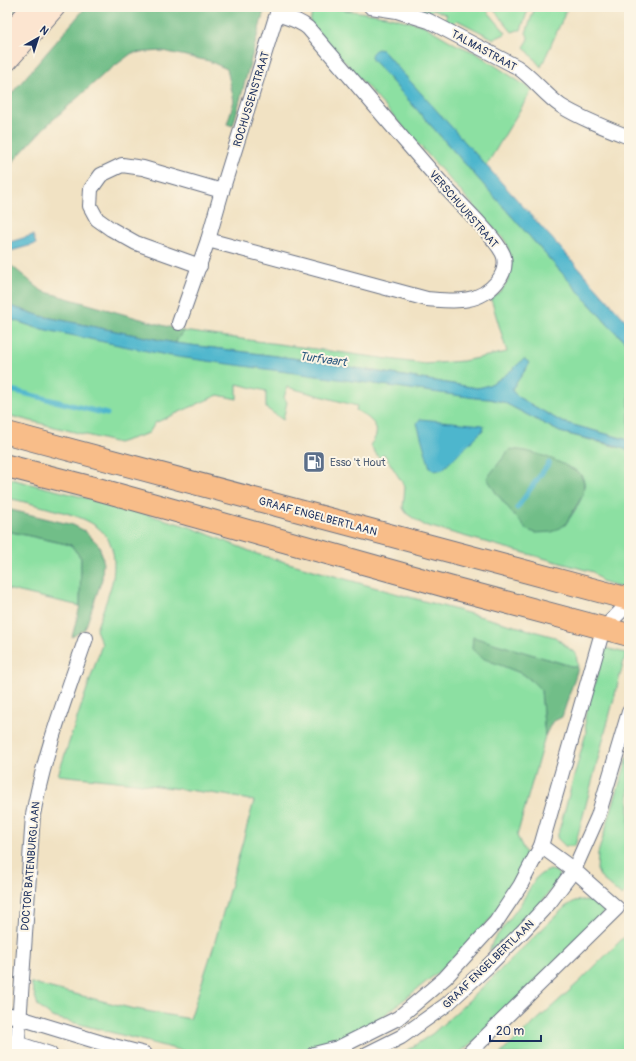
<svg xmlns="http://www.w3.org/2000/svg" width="636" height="1061" font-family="Pangolin,sans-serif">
<rect width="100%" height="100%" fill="#fcf5e5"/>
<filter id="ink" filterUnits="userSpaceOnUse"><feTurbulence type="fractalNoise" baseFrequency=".025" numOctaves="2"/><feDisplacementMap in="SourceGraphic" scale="8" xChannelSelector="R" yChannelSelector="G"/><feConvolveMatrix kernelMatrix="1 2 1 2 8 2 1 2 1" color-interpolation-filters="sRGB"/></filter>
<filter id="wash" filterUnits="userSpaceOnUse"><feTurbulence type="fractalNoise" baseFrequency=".012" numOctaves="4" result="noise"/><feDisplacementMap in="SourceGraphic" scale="16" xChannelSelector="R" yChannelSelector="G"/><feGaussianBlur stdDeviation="0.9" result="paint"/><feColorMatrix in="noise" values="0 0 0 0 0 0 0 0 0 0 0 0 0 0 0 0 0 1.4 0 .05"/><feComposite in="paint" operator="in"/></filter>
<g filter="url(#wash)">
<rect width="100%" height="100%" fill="#f1e2c3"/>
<g fill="#8ce0a2" stroke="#548880" fill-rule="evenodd">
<path d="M 7,7 L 17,7 L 7,20 Z"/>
<path d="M 313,7 L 325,7 L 386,16 L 423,25 L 455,44 L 476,53 L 532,90 L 486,166 L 382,50 L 371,58 L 610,327 L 629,345 L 629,440 L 562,422 L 523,400 L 512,392 L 502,377 C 494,383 487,387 477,388 L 307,360 L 175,343 L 183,331 L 425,364 L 463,361 L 507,352 L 491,299 L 501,291 L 508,280 L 512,262 L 506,242 L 310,23 Z"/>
<path d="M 422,7 L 484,7 L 506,33 L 505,34 L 494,39 L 457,20 L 452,25 L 446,22 L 445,19 L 447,15 L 433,9 L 429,15 L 422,13 Z"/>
<path d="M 496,7 L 529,7 L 521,30 L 518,30 L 512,32 L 494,10 Z"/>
<path d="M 535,7 L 568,7 L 541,67 L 524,47 C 527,43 530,38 526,33 Z"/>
<path d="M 7,318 L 37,328 L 476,398 L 490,399 L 503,402 L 560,432 L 625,449 L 629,451 L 629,590 L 604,583 L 593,572 L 424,525 L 407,514 L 403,508 L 405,487 L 384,454 L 379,458 L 370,445 C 385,428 371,419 356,410 L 357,406 L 287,387 L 284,398 L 287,402 L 283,420 L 266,408 L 266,391 L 237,384 L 237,399 L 218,395 L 155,423 L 149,433 L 118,443 L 7,415 ZM 572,468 C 574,470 578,471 580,474 C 593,488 573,513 565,525 Z"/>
<path d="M 7,478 L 122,507 L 190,527 L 257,554 L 391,592 L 555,637 L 576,654 L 578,668 L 473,638 L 506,667 L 523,674 L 532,681 L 541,690 L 545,736 L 517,836 L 527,856 L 512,885 L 492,917 L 474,938 L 441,970 L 381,1018 L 355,1033 L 322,1045 L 289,1054 L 203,1054 L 187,1052 L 52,1017 L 38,1006 L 31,983 L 130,1008 L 190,1019 L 214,945 L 254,801 L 225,795 L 127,782 L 58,775 L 102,644 L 96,630 C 101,615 110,593 113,578 C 120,530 92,519 51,509 C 37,505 22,501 7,498 Z"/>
<path d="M 7,531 L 71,545 L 81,558 L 80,606 L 7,589 Z"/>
<path d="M 605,648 L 626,653 L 575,846 L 565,846 L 557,838 L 586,733 L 585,717 Z"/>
<path d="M 629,753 L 629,889 L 622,896 L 601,878 L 597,870 L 598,853 Z"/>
<path d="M 550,870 L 556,871 L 559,875 C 559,886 519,927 508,936 C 502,942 495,946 489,951 L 493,941 L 520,905 L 535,879 L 541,874 Z"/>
<path d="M 582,900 L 596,903 L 605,912 L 480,1036 L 458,1054 L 401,1054 L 432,1034 L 461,1008 L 565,907 L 575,901 Z"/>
<path d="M 628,933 L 629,935 L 629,1054 L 500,1054 L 579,982 Z"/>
</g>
<g fill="#71be88" stroke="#467673">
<path d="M 86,7 L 265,7 L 233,126 L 227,124 L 234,101 L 227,69 L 209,61 L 163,51 L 132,53 L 104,74 L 44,128 L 7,168 L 7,99 Z"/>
<path d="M 7,262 L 42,291 L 183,331 L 175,343 L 41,316 L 7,305 Z"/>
<path d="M 510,449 C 535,451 559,460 580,474 L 584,482 L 583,495 L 565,525 L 552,532 L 536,533 L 527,530 L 496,493 L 487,478 Z"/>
<path d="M 7,509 L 73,525 L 85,531 L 99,545 L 103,559 L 102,579 L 85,629 L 72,637 L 80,606 L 81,558 L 71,545 L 7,531 Z"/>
<path d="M 473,637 L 578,668 L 562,717 L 552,722 L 545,736 L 541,690 L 532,681 L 523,674 L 482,658 L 472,649 Z"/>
</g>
<g fill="#4eb6cd" stroke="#347296">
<path d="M 378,49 L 382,50 L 629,324 L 629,345 L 610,327 L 371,58 C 371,53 373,51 378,49 Z"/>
<path d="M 33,235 L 36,244 L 7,252 L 7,243 Z"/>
<path d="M 7,305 L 41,316 L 175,343 L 307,360 L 477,388 C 496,386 510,371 524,359 L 530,363 L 512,389 L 514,393 L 523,400 L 562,422 L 628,440 L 629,451 L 614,445 L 560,432 L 503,402 L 490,399 L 476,398 L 171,356 L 37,328 L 7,318 Z"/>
<path d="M 420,419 L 483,425 L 484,426 L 483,430 L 443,469 L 435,471 L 430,468 L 417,423 Z"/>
</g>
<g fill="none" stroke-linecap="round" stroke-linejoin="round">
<g stroke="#4eb6cd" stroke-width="5">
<path d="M 7,389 L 107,414"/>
<path d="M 517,508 L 531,488 L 549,463"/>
</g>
</g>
</g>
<g filter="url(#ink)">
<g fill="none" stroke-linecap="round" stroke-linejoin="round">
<g stroke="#666e81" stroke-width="16">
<g id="street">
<path d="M 371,7 L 397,11 L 429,21 L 517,67 C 533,78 545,95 561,106 C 582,119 606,128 629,137"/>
<path d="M 208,240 L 427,299 C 453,301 478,305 497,282 C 503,275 506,267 504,257 C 500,241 459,203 446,188 C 399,135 354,81 308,28 C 299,20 288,18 277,14"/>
<path d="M 200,266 L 136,243 L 111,229 L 97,219 L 90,206 L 91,189 L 101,175 L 122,165 L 143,168 L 222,191"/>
<path d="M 179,323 L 208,240 L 222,191 L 279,7"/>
<path d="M 7,1014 L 102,1043 L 145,1054"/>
<path d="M 7,1040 L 50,1054"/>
<path d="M 17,1054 L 33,815 C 44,754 66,696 86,638"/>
<path d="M 314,1054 L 338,1048 L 398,1018 L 445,978 L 496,922 L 520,886 L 541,846 L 603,629 L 629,603"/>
<path d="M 367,1054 L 401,1037 L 446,1005 L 487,967 L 523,931 L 550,902 L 574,870 L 598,816 L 629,712"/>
<path d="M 468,1054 L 617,908 L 574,870 L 541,846"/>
</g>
</g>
<g stroke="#666e81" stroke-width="22">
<g id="secondary">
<path d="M 7,36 L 32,7"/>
<path d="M 7,61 L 55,7"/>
</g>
</g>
<g stroke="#666e81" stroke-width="24">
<g id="primary">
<path d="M 7,433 L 629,599"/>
<path d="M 7,466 L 101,490 L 449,587 L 629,635"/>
</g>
</g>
<use href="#street" stroke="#fff" stroke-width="14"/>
<use href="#secondary" stroke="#fce5d0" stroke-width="20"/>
<use href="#primary" stroke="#f8bd89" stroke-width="22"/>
</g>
</g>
<defs>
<g id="fuel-square" transform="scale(1.15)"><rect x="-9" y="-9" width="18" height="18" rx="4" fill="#5c6f8a" stroke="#fcf5e5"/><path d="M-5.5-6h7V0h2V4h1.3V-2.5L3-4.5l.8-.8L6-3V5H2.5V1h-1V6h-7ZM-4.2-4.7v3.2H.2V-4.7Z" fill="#fff"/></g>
</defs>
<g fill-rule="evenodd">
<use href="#fuel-square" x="314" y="462"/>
</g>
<g text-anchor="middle" stroke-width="4" stroke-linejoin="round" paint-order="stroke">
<g font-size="11" fill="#1b2f5e" stroke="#fcf5e5">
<text transform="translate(484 50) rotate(29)" y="4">TALMASTRAAT</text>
<text transform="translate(251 99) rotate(-73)" y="4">ROCHUSSENSTRAAT</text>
<text transform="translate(464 209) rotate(49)" y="4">VERSCHUURSTRAAT</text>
<text transform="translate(318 516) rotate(15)" y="4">GRAAF ENGELBERTLAAN</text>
<text transform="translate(30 866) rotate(-85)" y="4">DOCTOR BATENBURGLAAN</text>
<text transform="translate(488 964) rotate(-44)" y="4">GRAAF ENGELBERTLAAN</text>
</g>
<g font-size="11" fill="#4e5e75" stroke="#fcf5e5" text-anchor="start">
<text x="330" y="466">Esso 't Hout</text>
</g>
<g font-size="12" font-style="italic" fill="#2a587f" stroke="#fcf5e5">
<text transform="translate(323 359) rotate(8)" y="4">Turfvaart</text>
</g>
</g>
<rect width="636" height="1061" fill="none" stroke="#fcf5e5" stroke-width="24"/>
<g transform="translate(38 38) rotate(39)" stroke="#fcf5e5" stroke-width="3" paint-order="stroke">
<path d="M0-3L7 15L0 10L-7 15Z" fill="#1b2f5e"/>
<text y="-6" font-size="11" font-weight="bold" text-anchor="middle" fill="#1b2f5e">N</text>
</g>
<path d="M490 1035v6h51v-6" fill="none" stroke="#1b2f5e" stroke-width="2"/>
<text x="496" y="1035" font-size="12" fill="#1b2f5e" stroke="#fcf5e5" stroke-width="3" paint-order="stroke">20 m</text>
</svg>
